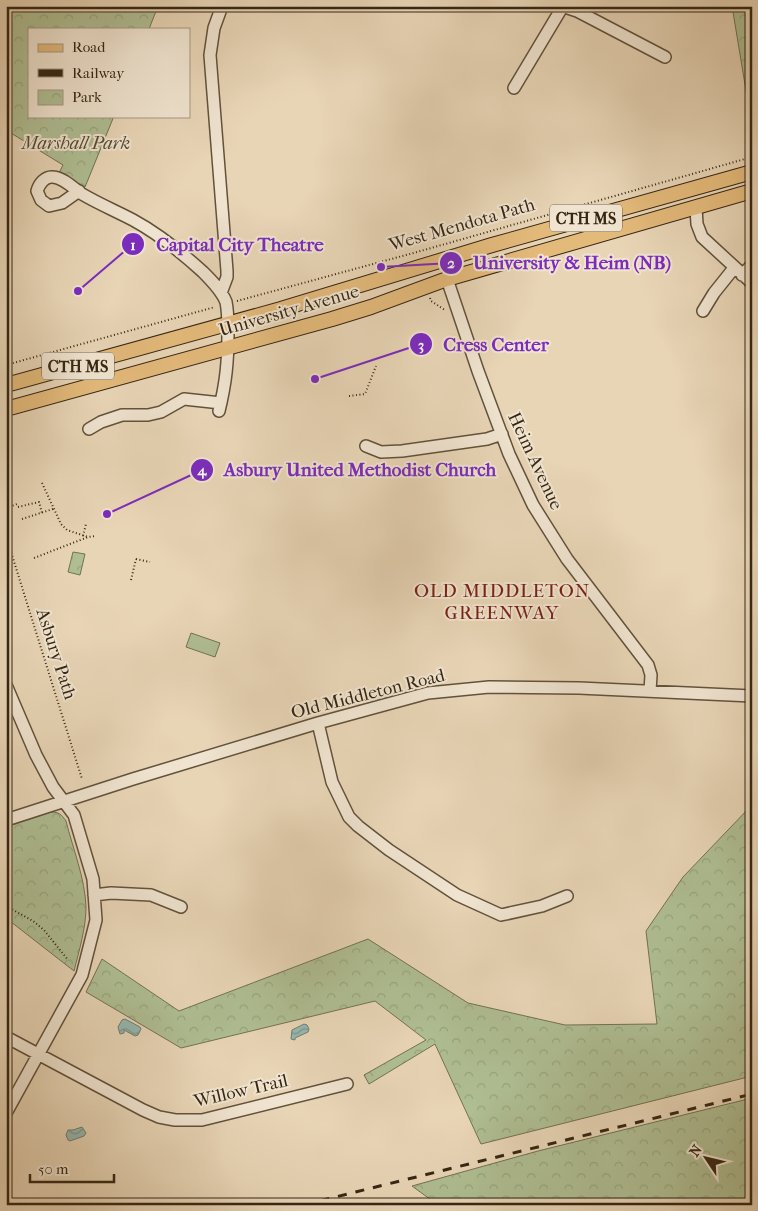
<svg xmlns="http://www.w3.org/2000/svg" width="758" height="1211" font-family="'IM FELL French Canon',serif">
	<defs>
		<pattern id="park-crowns" width="20" height="18" patternUnits="userSpaceOnUse" patternTransform="scale(1.25)"><rect width="20" height="18" fill="#afbe93"/><path d="M2 6a3 3 0 1 1 6 0M12 15a3 3 0 1 1 6 0" fill="none" stroke="#97a37e"/></pattern>
		<pattern id="water-waves" width="16" height="10" patternUnits="userSpaceOnUse" patternTransform="scale(1.25)"><rect width="16" height="10" fill="#97b8b1"/><path d="M0 5q4-4 8 0t8 0" fill="none" stroke="#7c968f"/></pattern>
	</defs>
	<rect width="100%" height="100%" fill="#e8d5b6"/>
	<filter id="stains"><feTurbulence type="fractalNoise" baseFrequency=".004" numOctaves="4"/><feColorMatrix values="0 0 0 0 .2 0 0 0 0 .09 0 0 0 0 .02 0 0 0 .5 -.17"/></filter>
	<radialGradient id="worn" r=".72"><stop offset=".6" stop-color="#630" stop-opacity="0"/><stop offset="1" stop-color="#630" stop-opacity=".3"/></radialGradient>
	<path fill="url(#park-crowns)" stroke="#727254" d="M6,6H158L149,29H29V116H114L85,187L59,173L63,165L6,130Z
		M732,6H752V127Z
		M73,552L85,554L80,575L68,572Z
		M750,807H752V1076L481,1144L435,1044L369,1084L364,1075L426,1040L375,1001L181,1048L86,992L102,959L179,1011L368,939L468,1003L565,1025L657,1024L646,931L683,877Z
		M51,812C59,812 61,814 66,821C73,849 85,878 86,907C86,928 79,951 74,971L6,918V827Z
		M752,1098V1205H438L412,1186L538,1151Z"/>
	<path fill="#afbe93" stroke="#727254" d="M191,633L220,643L215,657L186,647Z"/>
	<path fill="url(#water-waves)" stroke="#707e72" d="M125,1019L140,1027L141,1029L138,1035L135,1036L124,1030V1033L120,1034L118,1027L122,1020Z
		M304,1024L307,1025L309,1029L308,1032L295,1038V1040L291,1039L292,1030Z
		M82,1127L86,1133L84,1136L70,1141L68,1140L66,1135L68,1130H73Z"/>
	<g fill="none" stroke-linecap="round" stroke-linejoin="round">
		<defs>
			<path id="minor" d="M562,6L577,11L665,57
				M514,88L563,6
				M79,191L62,203L49,206L41,200L37,191C39,184 45,176 53,177C64,178 73,188 82,194C99,204 116,211 133,220C159,234 181,252 203,272C211,280 222,291 226,302C228,311 228,323 228,332C228,362 226,382 219,411
				M696,208L697,224L702,237L752,283
				M742,275L752,265
				M447,279L478,371L509,454L533,505L567,559L648,665L651,675L650,691
				M221,293L227,277V271L210,55L214,28L222,6
				M703,311L714,293L734,268
				M89,429L101,422L122,415H148L161,412L184,399L221,403
				M366,446L381,452L402,451L487,439L502,434
				M6,685L36,755L53,787L74,815L93,879L96,920L82,975L6,1113
				M318,723L332,782L349,817L358,826L389,850L457,895L501,915L542,906L567,896
				M6,820L133,779L318,723L428,693L489,687L579,688L752,696
				M94,895L111,893L151,895L181,907
				M6,1037L143,1110L159,1117L175,1120H202L347,1084"/>
			<path id="major" d="M6,385L281,309L492,245L752,172
				M6,409L332,319L371,307L447,279L752,191"/>
		</defs>
		<use href="#minor" stroke="#62523c" stroke-width="14"/>
		<use href="#major" stroke="#352714" stroke-width="16"/>
		<path stroke="#352714" stroke-width="2" stroke-dasharray="1 2.5" stroke-linecap="butt" d="M430,298L431,301L445,310
			M237,301L417,252L752,157
			M6,365L215,307
			M349,396L365,394L376,366
			M42,483L61,524L67,530L88,537
			M18,507L39,502L42,513
			M6,508L17,504
			M22,519L53,509
			M6,536L82,779
			M83,536L86,524
			M34,558L88,537L96,536
			M136,559L150,562
			M131,580L136,559
			M6,906L33,921L44,930L68,960"/>
		<use href="#minor" stroke="#f0e4d0" stroke-width="11"/>
		<use href="#major" stroke="#e4ba7b" stroke-width="14"/>
		<path stroke="#352714" stroke-width="3" stroke-dasharray="9 9" stroke-linecap="butt" d="M303,1205L752,1094"/>
	</g>
	<g text-anchor="middle" dominant-baseline="central" stroke-width="4" stroke-linejoin="round" paint-order="stroke">
		<g fill="#f0e4d0" stroke="#6d604c" stroke-width="1">
			<rect x="550" y="204.5" width="72" height="27" rx="4"/>
			<rect x="42" y="352.5" width="72" height="27" rx="4"/>
		</g>
		<g font-size="16" font-weight="bold" fill="#352714">
			<text x="586" y="218">CTH MS</text>
			<text x="78" y="366">CTH MS</text>
		</g>
		<g font-size="18" font-style="italic" fill="#544d34" stroke="#f0e4d0">
			<text x="76" y="143">Marshall Park</text>
		</g>
		<g font-size="18" fill="#352714" stroke="#f0e4d0">
			<text transform="translate(462 225) rotate(-16)">West Mendota Path</text>
			<text transform="translate(289 311) rotate(-16)">University Avenue</text>
			<text transform="translate(535 461) rotate(65)">Heim Avenue</text>
			<text transform="translate(56 654) rotate(72)">Asbury Path</text>
			<text transform="translate(368 694) rotate(-14)">Old Middleton Road</text>
			<text transform="translate(241 1091) rotate(-13)">Willow Trail</text>
		</g>
		<g font-size="19" letter-spacing="1" fill="#7a1f14" stroke="#f0e4d0">
			<text x="502" y="591">OLD MIDDLETON<tspan x="502" dy="22">GREENWAY</tspan></text>
		</g>
	</g>
	<path fill="none" stroke="#7b2cbf" stroke-width="2" d="M78 291L133 244M381 267L451 263M315 379L421 344M107 514L202 470"/>
	<g fill="#7b2cbf" stroke="#f0e4d0" stroke-width="2">
		<circle cx="78" cy="291" r="5"/>
		<circle cx="381" cy="267" r="5"/>
		<circle cx="315" cy="379" r="5"/>
		<circle cx="107" cy="514" r="5"/>
		<circle cx="133" cy="244" r="12"/>
		<circle cx="451" cy="263" r="12"/>
		<circle cx="421" cy="344" r="12"/>
		<circle cx="202" cy="470" r="12"/>
	</g>
	<g font-size="15" text-anchor="middle" font-weight="bold" fill="#fff">
		<text x="133" y="250">1</text>
		<text x="451" y="268">2</text>
		<text x="421" y="350">3</text>
		<text x="202" y="475">4</text>
	</g>
	<g font-size="19" text-anchor="middle" font-weight="bold" fill="#7b2cbf" stroke="#f0e4d0" stroke-width="4" stroke-linejoin="round" paint-order="stroke">
		<text x="240" y="251">Capital City Theatre</text>
		<text x="572" y="269">University &amp; Heim (NB)</text>
		<text x="496" y="351">Cress Center</text>
		<text x="360" y="476">Asbury United Methodist Church</text>
	</g>
	<rect width="758" height="1211" fill="none" stroke="#e8d5b6" stroke-width="25"/>
	<rect x="8" y="8" width="743" height="1196" fill="none" stroke="#352714" stroke-width="2.5"/>
	<rect x="12" y="12" width="733" height="1186" fill="none" stroke="#352714"/>
	<rect x="28" y="28" width="162" height="90" fill="#f0e4d0" stroke="#a59885"/>
	<rect x="38" y="44" width="25" height="8" fill="#e4ba7b" stroke="#a59885"/>
	<text x="72" y="52" font-size="15" fill="#352714">Road</text>
	<rect x="38" y="69" width="25" height="8" fill="#352714" stroke="#a59885"/>
	<text x="72" y="78" font-size="15" fill="#352714">Railway</text>
	<rect x="38" y="90" width="25" height="15" fill="url(#park-crowns)" stroke="#a59885"/>
	<text x="72" y="102" font-size="15" fill="#352714">Park</text>
	<g transform="translate(706 1158) rotate(305)" stroke="#f0e4d0" stroke-width="4" paint-order="stroke">
	<path d="M0-4L9 19L0 12L-9 19Z" fill="#352714"/>
	<text y="-8" font-size="14" font-weight="bold" text-anchor="middle" fill="#352714">N</text>
	</g>
	<path d="M30 1174v8h84v-8" fill="none" stroke="#352714" stroke-width="2.5"/>
	<text x="38" y="1174" font-size="15" fill="#352714" stroke="#f0e4d0" stroke-width="4" paint-order="stroke">50 m</text>
	<rect width="100%" height="100%" filter="url(#stains)"/>
	<rect width="100%" height="100%" fill="url(#worn)"/>
</svg>
